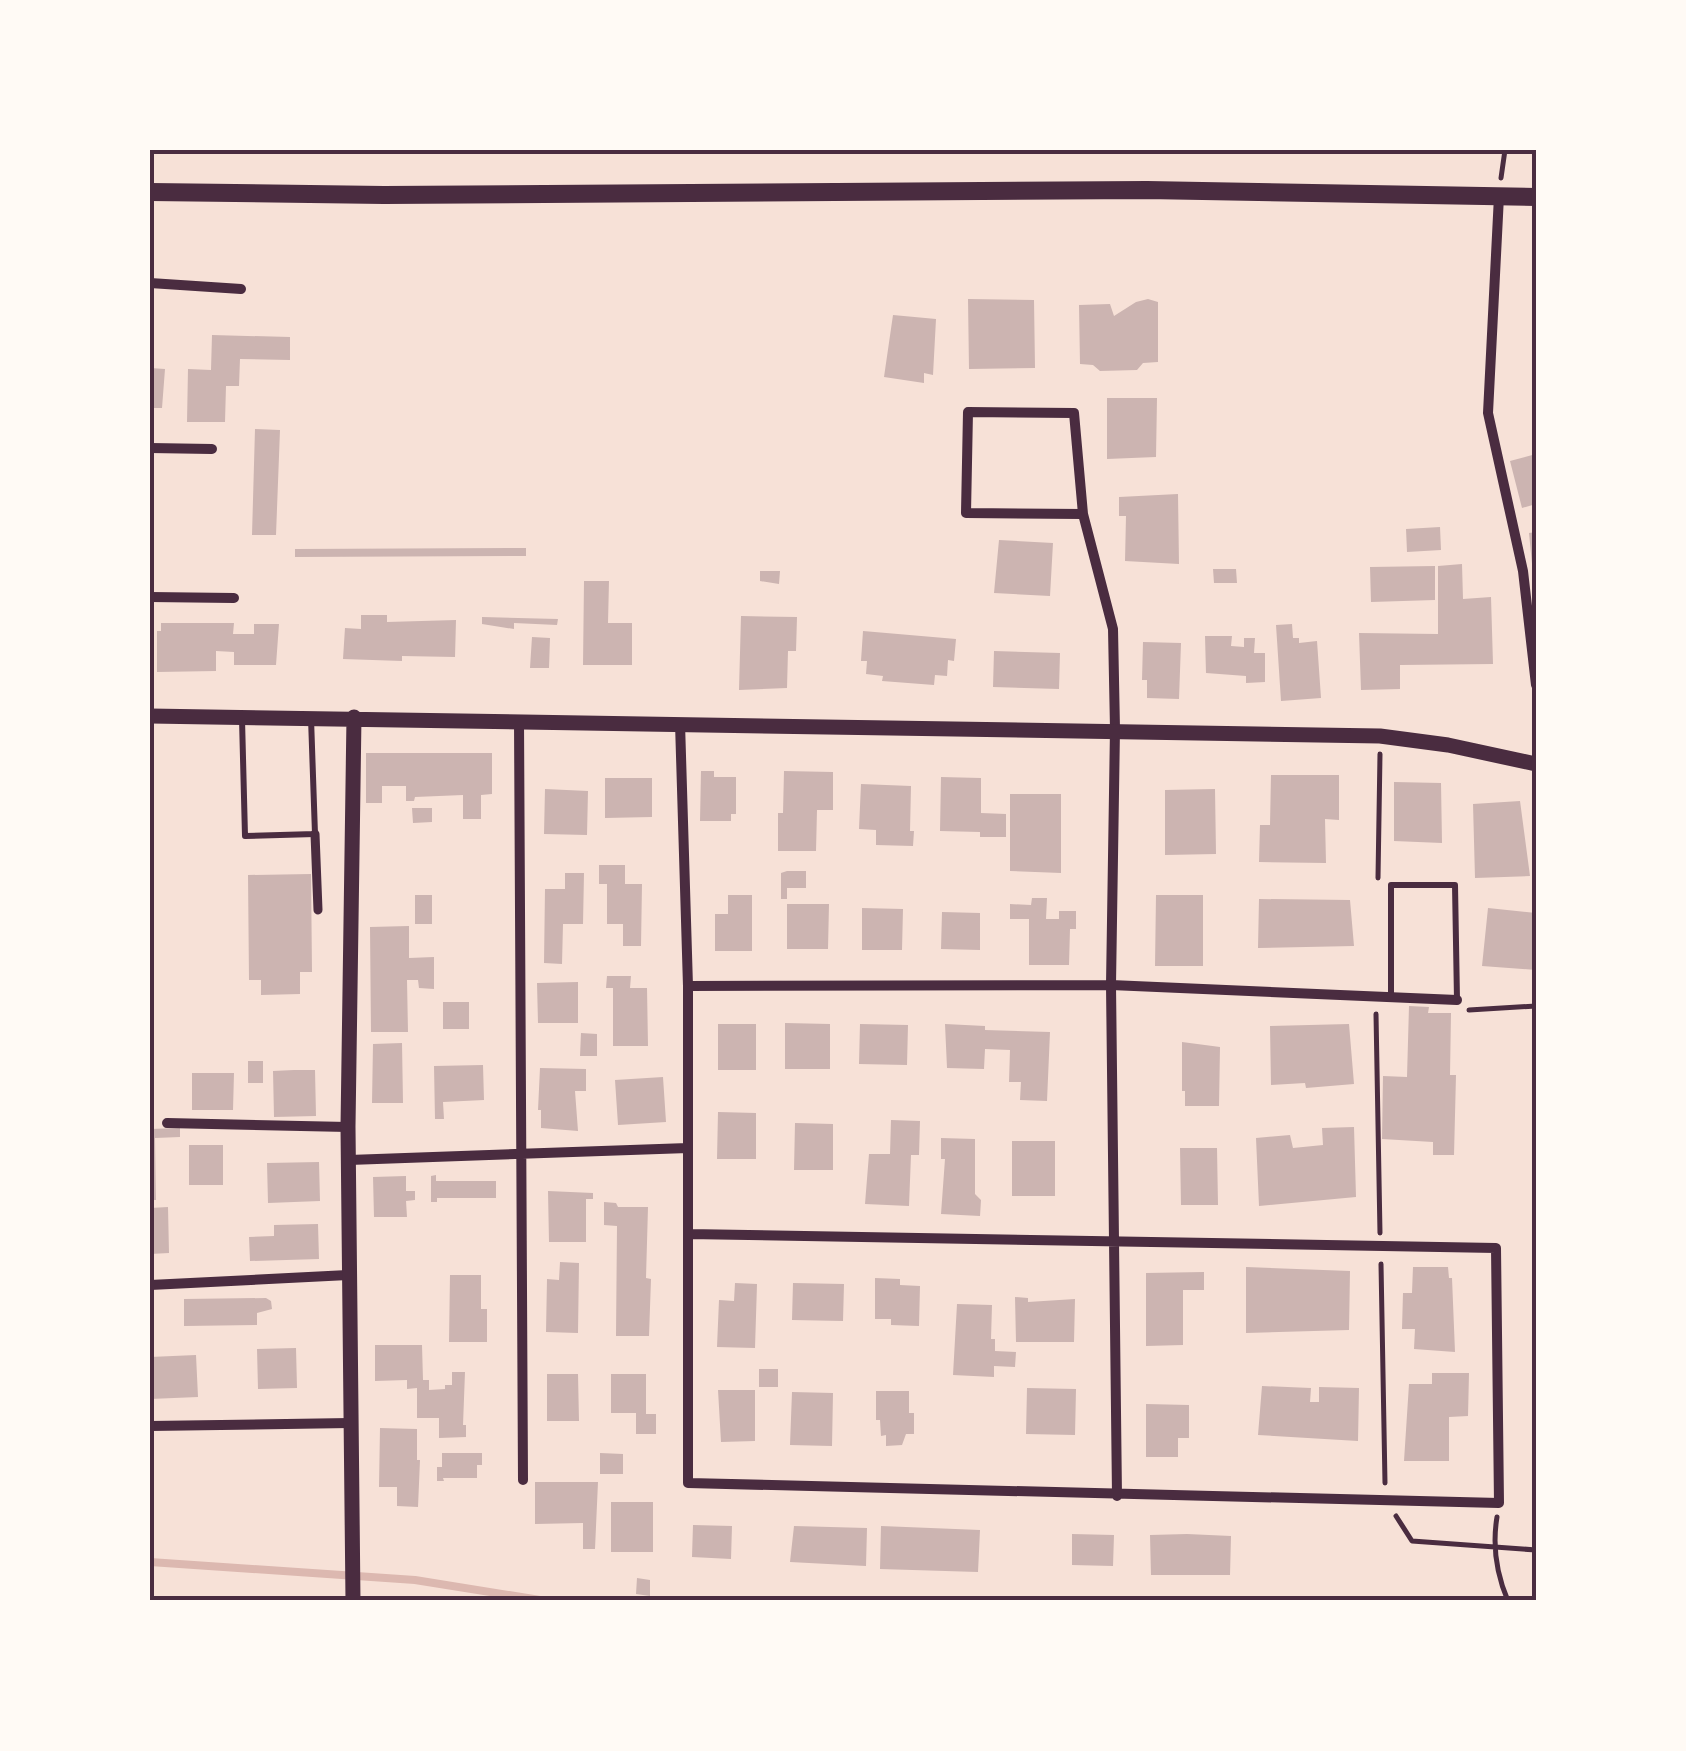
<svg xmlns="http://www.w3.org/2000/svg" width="1686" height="1751" font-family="'Noto Sans',sans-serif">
	<rect width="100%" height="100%" fill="#f7e1d7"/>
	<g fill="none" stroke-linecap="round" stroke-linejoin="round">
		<path stroke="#dcb8b0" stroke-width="8" d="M150,1562L415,1580L546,1601"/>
	</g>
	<path fill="#ccb4b1" d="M968,299L1034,300L1035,368L969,369Z
		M1148,299L1158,302V362L1143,363L1137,370L1100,371L1093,365L1080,364L1079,305L1110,304L1114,316L1136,302Z
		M893,315L936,319L933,375L924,373V383L884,377Z
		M212,335L290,337V360L240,359L239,386H226L225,422H187L188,369L211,370Z
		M150,368L165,369L162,408H150Z
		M1107,398H1157L1156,457L1107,459Z
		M255,429L280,430L276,535H252Z
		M1536,454V504L1522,508L1510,461Z
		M1178,494L1179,564L1125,561L1126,516H1119V497Z
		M1440,527L1441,550L1407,552L1406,529Z
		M1536,532V574H1533L1529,533Z
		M999,540L1053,543L1050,596L994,593Z
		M526,548V556L295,557V549Z
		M1462,564L1463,599L1491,597L1493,664L1400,665V689L1361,690L1359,633L1438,634V566Z
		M1435,566V600L1371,602L1370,567Z
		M1213,569H1236L1237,583H1214Z
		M760,571H780L779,584L760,581Z
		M584,581H609L608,623H632V665H583Z
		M361,615H387V622L456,620L455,657L402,656V661L343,659L345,628L361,629Z
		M741,616L797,617L796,651H788L787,688L739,690Z
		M482,617L558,619L557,625L514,623V629L482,624Z
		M161,623H234L233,634H254V624H279L276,665H234V652L216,651V671L157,672V631H161Z
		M1292,624L1293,638H1299V643L1317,641L1321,698L1281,701L1276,625Z
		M863,631L956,639L954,661L948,660L947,676L935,675L934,685L882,681L883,676L866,674L867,661H861Z
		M1205,636H1232L1231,646L1244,647V638H1255L1254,653H1265V682L1246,683V676L1206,673Z
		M532,637L550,638L549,668H530Z
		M1143,642L1181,643L1179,699L1147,698V680H1142Z
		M994,651L1060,653L1059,689L993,687Z
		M366,753H492V794L481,795V819H463V795L415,797L414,801H406V786H382V803H366Z
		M701,771H714V777H736V814H731V821H700Z
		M784,771L833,772V810H817L816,851H778V813H783Z
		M1271,775H1339V820L1325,819L1326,863L1259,862L1260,825H1270Z
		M941,777L981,778V813L1006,814V837H980V832L940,831Z
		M605,778H652V817L605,818Z
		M1394,782L1441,783L1442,843L1394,841Z
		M861,784L911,786L910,831H914L913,846L876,845V830L859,829Z
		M545,789L588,791L587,835L544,834Z
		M1215,789L1216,854L1165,855V790Z
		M1010,794H1061V873L1010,871Z
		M1520,801L1530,876L1475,878L1473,804Z
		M412,808H432V822L413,823Z
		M150,853H154V901H150Z
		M599,865H625V884H642L641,946H623V924H607V884H599Z
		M787,871H806V888H787V899H781V873Z
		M565,873H584L583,924H563L562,964L544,963L545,889H565Z
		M311,874L312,972H300V994L261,995V980H249L248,875Z
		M415,895H432V924H415Z
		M728,895H752V951H715V914H728Z
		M1156,895H1203V966H1155Z
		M1032,898H1047L1046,919H1059V911H1076V929H1070L1069,965H1029V919H1010V904L1031,905Z
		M1259,899L1350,900L1354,946L1258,948Z
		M787,904H829L828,949H787Z
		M862,908L903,909L902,950H862Z
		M1488,908L1536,913V970L1482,966Z
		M942,912L980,913V950L941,949Z
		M409,926V958L434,957V989L419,988L418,980H407L408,1032H371L370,927Z
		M607,976H631L630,988H647L648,1046H613V988H606Z
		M578,982V1023H538L537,983Z
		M443,1002H469V1029H443Z
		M1409,1006L1429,1007L1428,1013H1451L1450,1075H1456L1454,1155H1433V1142L1382,1139L1383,1076L1407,1077Z
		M785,1023L830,1024V1069H785Z
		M718,1024H756V1070H718Z
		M860,1024L908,1025L907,1065L859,1064Z
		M945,1024L985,1026V1030L1050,1032L1047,1101L1020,1100L1021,1082H1009L1010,1050L985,1049L984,1069L947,1068Z
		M1349,1024L1354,1084L1306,1088L1305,1083L1271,1085L1270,1026Z
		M581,1033L597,1034V1056H580Z
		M1182,1042L1220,1047L1219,1106H1185V1091H1182Z
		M402,1043L403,1103H372L373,1044Z
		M248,1061H263V1083H248Z
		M483,1065L484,1100L443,1102L444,1119H435L434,1066Z
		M540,1068L586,1069V1091H575L578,1131L541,1128V1110H538Z
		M294,1070H315L316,1116L274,1117L273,1071Z
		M192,1073H234L233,1110H192Z
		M663,1077L666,1122L618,1125L615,1080Z
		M718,1112L756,1113V1159H717Z
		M891,1120L920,1121L919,1155H911L909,1206L865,1204L869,1154H890Z
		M795,1123L833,1124V1170H794Z
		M1354,1127L1356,1197L1259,1206L1256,1138L1290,1135L1293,1148L1323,1145L1322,1128Z
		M180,1128V1137L155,1138L156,1200H150V1129Z
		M941,1138L975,1139V1194L981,1200L980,1216L941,1214L945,1159H941Z
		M1012,1141H1055V1196H1012Z
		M189,1145H223V1185H189Z
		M1180,1148H1217L1218,1205H1181Z
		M319,1162L320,1201L268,1203L267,1163Z
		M436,1175V1181H496V1198H437V1202H431V1176Z
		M406,1176V1191H415V1200L406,1201L407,1217H374L373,1177Z
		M548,1191L593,1193V1199H586V1242H549Z
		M604,1202L616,1203L618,1207H648L646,1278L651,1279L649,1336H616L617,1226L604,1225Z
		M168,1207L169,1253L150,1254V1208Z
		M318,1224L319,1259L250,1261L249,1237L274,1236V1225Z
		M560,1262L579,1263L578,1333L546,1332L547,1279L559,1280Z
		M1246,1267L1350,1271L1349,1330L1246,1333Z
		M1413,1267H1448L1449,1278H1452L1455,1352L1414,1349L1415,1329H1402L1403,1293H1412Z
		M1204,1272V1290H1183V1345L1146,1346V1273Z
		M450,1275H481V1309H487V1342H449Z
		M875,1278L900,1279V1285L920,1286L919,1326L891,1325V1319H875Z
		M735,1283L757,1284L755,1348L717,1347L719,1300L734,1301Z
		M793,1283L844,1284L843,1321L792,1320Z
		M1015,1297L1028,1298V1302L1075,1299L1074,1342H1016Z
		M266,1298L271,1301L272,1309L257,1313V1325L184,1326V1299Z
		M957,1304L992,1305L991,1339H995V1351L1016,1352L1015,1367L994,1366V1377L953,1375Z
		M375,1345H422L423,1380H429V1390L445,1389V1385H452V1372H465L463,1425H466V1437L439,1438V1418H417V1388L407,1389V1380L375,1381Z
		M296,1348L297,1388L258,1389L257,1349Z
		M196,1355L198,1397L150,1399V1357Z
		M759,1369H778V1387H759Z
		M1432,1373H1469L1468,1416L1449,1417V1461H1404L1409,1384H1432Z
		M547,1374H578L579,1421H547Z
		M611,1374H646V1414H656V1434H636V1413H611Z
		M1262,1386L1311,1388L1310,1402H1319V1387L1359,1388L1358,1441L1258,1435Z
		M1027,1388L1076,1389L1075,1435L1026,1434Z
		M718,1390H755V1441L721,1442Z
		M876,1391H909V1413H914V1434H906L902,1445L886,1446V1435L881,1436L880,1420H876Z
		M792,1392L833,1393L832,1446L790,1445Z
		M1146,1404L1189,1405V1438H1178V1457H1146Z
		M380,1428L417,1429V1460H420L418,1507L397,1506V1487H379Z
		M442,1453H482V1465H477V1478H443L444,1481H437V1467H442Z
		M600,1453L623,1454V1474H600Z
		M535,1482H598L595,1549H583V1523L535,1524Z
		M611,1502H653V1552H611Z
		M693,1525L732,1526L731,1559L692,1557Z
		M794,1526L867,1528L866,1566L790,1562Z
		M881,1526L980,1530L978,1572L880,1569Z
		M1072,1534L1114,1535L1113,1566L1072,1565Z
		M1187,1534L1231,1536L1230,1575H1151L1150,1535Z
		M637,1578L650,1580V1596L636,1594Z"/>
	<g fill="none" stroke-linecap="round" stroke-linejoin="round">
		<path stroke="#4a2c40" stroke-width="5" d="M1501,178L1505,150
			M1378,878L1380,754
			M1469,1010L1536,1006
			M1376,1014L1380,1233
			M1381,1264L1385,1483
			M1396,1516L1412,1541L1536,1550
			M1497,1517C1492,1547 1496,1573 1508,1601"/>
		<path stroke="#4a2c40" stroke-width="6" d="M242,719L245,836L315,834L311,718
			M1391,996V885H1455L1457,1000"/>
		<path stroke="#4a2c40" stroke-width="9" d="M315,834L318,910"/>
		<path stroke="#4a2c40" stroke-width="10" d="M1499,196L1488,413L1523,571L1536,685
			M150,283L241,289
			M150,448L212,449
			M1083,514L966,513L968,412L1074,413L1083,514L1113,629L1115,729L1111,985L1117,1496
			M150,597L234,598
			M519,720L523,1480
			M680,723L688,986V1483L1499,1503L1496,1248L688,1234
			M688,986L1111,985L1457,1000
			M167,1123L348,1127
			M349,1160L688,1148
			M150,1285L348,1275
			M150,1426L350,1423"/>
		<path stroke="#4a2c40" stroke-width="15" d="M150,716L1380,736L1448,745L1536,764
			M353,1601L348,1127L354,717"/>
		<path stroke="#4a2c40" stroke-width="18" d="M150,192L384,195L1147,190L1536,197"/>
	</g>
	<rect width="1686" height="1751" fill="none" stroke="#fffaf5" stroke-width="305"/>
	<rect x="152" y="152" width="1382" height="1446" fill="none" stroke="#4a2c40" stroke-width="4"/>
</svg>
